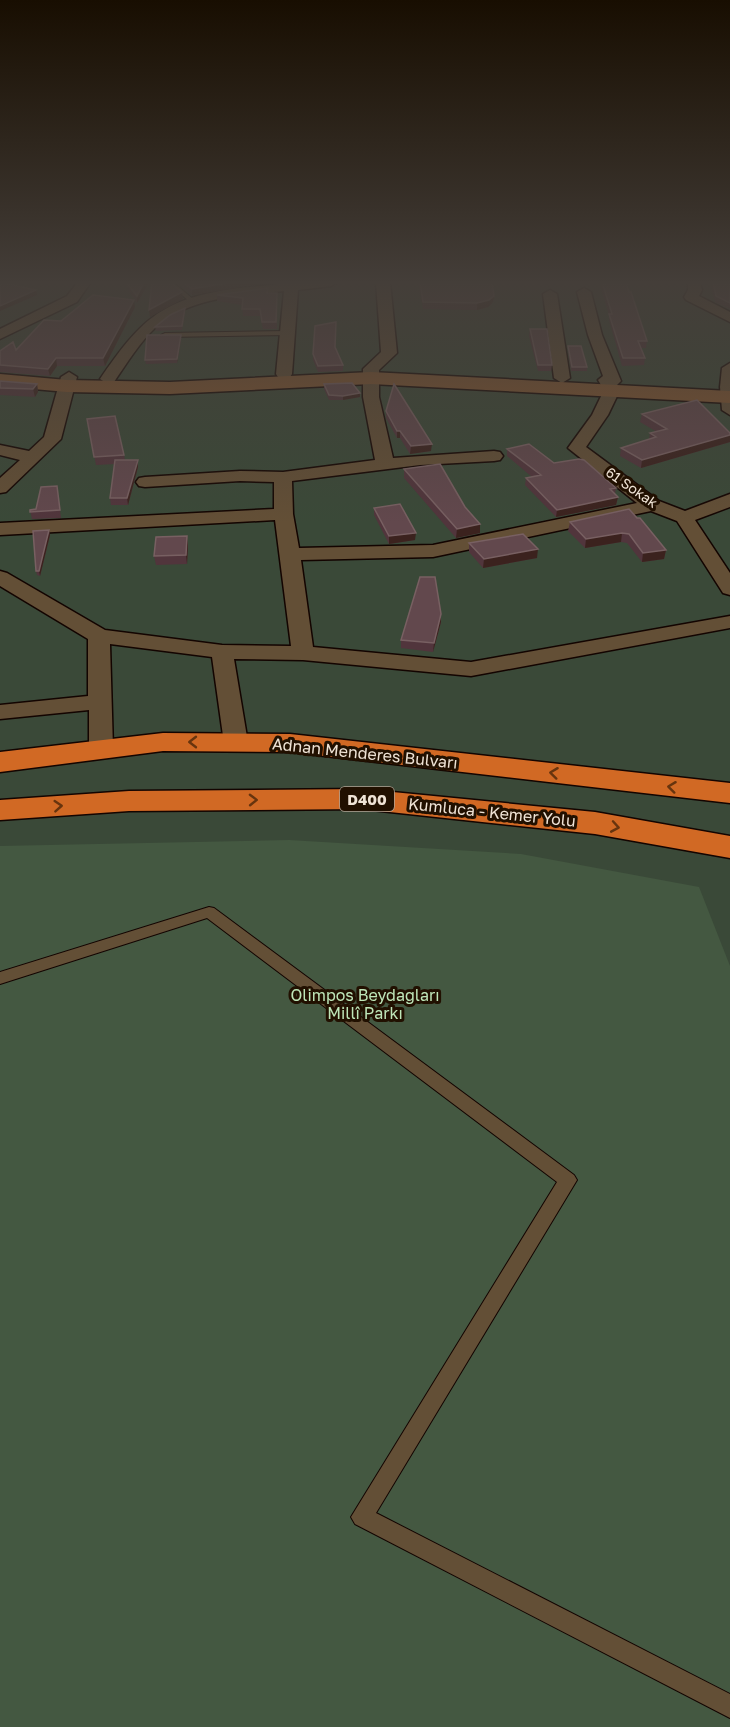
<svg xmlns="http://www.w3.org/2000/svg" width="730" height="1727" font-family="'Golos Text',sans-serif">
	<rect width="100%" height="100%" fill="#2b1902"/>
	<path fill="#3a4938" d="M0,282H730V1727H0Z"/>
	<path fill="#445841" d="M289,840L521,854L699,887L730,966V1727H0V846Z"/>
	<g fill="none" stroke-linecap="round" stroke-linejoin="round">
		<defs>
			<path id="lane" d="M167,282H173L194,300V302H190Z
				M288,331L292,333L291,335L165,337L161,335L165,333Z
				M209,907L214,908L574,1175L577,1180L376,1513L730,1694V1718L355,1524L351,1517L557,1182L207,918L0,984V972Z"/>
			<path id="street" d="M78,282H91L77,302L0,339V329L67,296Z
				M286,282H338L331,286L298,290L292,374L290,377H278L276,374L284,291C242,295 190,297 156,327C139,343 127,363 114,382L108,384L100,379C140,321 160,300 231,289C248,286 270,287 286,282Z
				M376,282H390L397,353L379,370V397L393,458L494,451L500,452L503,456L500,460L494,461L420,465L292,481L293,514L299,548L433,545L637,503L568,448L592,415L604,390L598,380L603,376L588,335L577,292L584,288L591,292L602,335L621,381L617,385L620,390L608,415L586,447L659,501L685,511L730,494V507L695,520L730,573V595L723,593L677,521L651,511L433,557L301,560L313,647L471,662L730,616V628L471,676L303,660L234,659L248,743L245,748L236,751L227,748L224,743L212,657L110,644L113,749L110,754L101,757L92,754L89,749V710L0,719V705L88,696V639L0,586V571L7,573L105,630L222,645L291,646L275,520L0,535V523L274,509V482L240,481L145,487L139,486L136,482L139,478L145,477L240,471L283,472L375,460L363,397V369L381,352Z
				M688,282H700L702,290L699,296L730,312V322L686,300L684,297L688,290Z
				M550,290L557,294L570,378L562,383L554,378L543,294Z
				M730,363V415L722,410L720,387L722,368Z
				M69,372L77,377L61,439L6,492L0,493V478L20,460L0,455V445L29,451L44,437L61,377Z"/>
			<path id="secondary" d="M371,372L730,391V403L371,384L170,394L67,392L0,386V374L67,380L170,382Z"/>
			<path id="highway" d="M163,733L290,734L730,783V803L290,752L163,751L0,772V752Z
				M362,789L595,812L730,836V858L595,834L362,809L129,811L0,820V800L129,791Z"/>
		</defs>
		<use href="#lane" stroke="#130400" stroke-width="2"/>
		<use href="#street" stroke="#130400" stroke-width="3"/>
		<use href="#secondary" stroke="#130400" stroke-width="3"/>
		<use href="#highway" stroke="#130400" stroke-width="3"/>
		<use href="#lane" fill="#634f36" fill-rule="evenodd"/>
		<use href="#street" fill="#634f36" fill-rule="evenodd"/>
		<use href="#secondary" fill="#845731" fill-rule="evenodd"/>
		<use href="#highway" fill="#d16924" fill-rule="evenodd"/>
	</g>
	<path fill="#51353c" d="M123,282H149L137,303Z
		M176,282H269L192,295Z
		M418,282H492L494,296L493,302L488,307L477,310L423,309Z
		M599,282H620L647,341L646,348H641L645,358L644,365L622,366L609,320V315Z
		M710,282H730V309L715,302Z
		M268,293H277V329H263L260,316H243L242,305L217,301V295Z
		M135,307L105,366H57L50,376L0,372V351L16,350L61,321Z
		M185,311L182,330L156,331L155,327Z
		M530,329L552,365L551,371H538L529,336Z
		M181,335V339L177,363L146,364L145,360Z
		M568,346L587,367V371H571L568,350Z
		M335,348L343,365V371L318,372L313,360V354Z
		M0,381L37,384L38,392L35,397L0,395Z
		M324,384L360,393V397L343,400H329L324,389Z
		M386,411L431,451L410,454L400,438H397L386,418Z
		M642,414L730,442L641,468L620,456L621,448L649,440L650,433L657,432L640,422Z
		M87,419L124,455L125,460H138V467L128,505H111L110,498L115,464L96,465Z
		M507,449L554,463L616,488L615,494L618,497L616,505L556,517L525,485L526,478L532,477L507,456Z
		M404,469L480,524V533L456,538L404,478Z
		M57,486L61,518L32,519L30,510L36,509Z
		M374,508L415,540L389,544L374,515Z
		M629,509L666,550L664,559L642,562L627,543L621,542L585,548L568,531L570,522Z
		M49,530L50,535L40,576L37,575L36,571Z
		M469,543L537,558L483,568L469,552Z
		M188,545L187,564L156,565L154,556Z
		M441,614V622L433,652L401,648V640Z"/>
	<path fill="#3b221e" d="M144,282H149L137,303V296Z
		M233,282H269L192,295V289Z
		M36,290L37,295L0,311V306Z
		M182,292L183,299L150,317L149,310Z
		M494,296L493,302L488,307L477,310V303Z
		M134,300L135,307L105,366L103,358Z
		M181,335V339L177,363V359Z
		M56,358L57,366L50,376L48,369Z
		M37,384L38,392L35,397L33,389Z
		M360,393V397L343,400V396Z
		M397,431H400V438H397Z
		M730,435V442L641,468L642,460Z
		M432,444L431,451L410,454L411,446Z
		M138,460V467L128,505L127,498Z
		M618,497L616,505L556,517L557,510Z
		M480,524V533L456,538L457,529Z
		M49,530L50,535L40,576L39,571Z
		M416,533L415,540L389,544V536Z
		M622,533L621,542L585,548L586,539Z
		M187,536L188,545L187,564L186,555Z
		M538,549L537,558L483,568L484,559Z
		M666,550L664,559L642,562L643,553Z
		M441,614V622L433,652L434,643Z"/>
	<path fill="#62484d" stroke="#786062" stroke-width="1.5" d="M0,282L36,290L0,306Z
		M126,282H144L137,296Z
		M152,282H170L182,292L149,310Z
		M183,282H233L192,289Z
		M420,282H492L494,296L489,300L477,303L423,302Z
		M602,282H626L629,292H631L647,341H638L645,358H623L609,314H612Z
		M713,282H730V303L716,296Z
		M268,288L267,293H277L276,322H262L260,309H242L243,298L217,295Z
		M93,295L134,300L103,358H56L48,369L0,365V351L13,342L16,350L44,320L61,321Z
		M185,308L182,326L155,327L170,315Z
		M336,322L335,347L343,365L318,366L313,354L315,326Z
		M530,329H547L552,365H538Z
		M147,335H181L177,359L145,360Z
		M568,346H581L587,367H572Z
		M0,381L37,384L33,389L0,388Z
		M352,383L360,393L343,396L329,395L324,384Z
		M394,384L432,444L411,446L400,431H397L386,411Z
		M697,400L730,433V435L642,460L621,448L656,437L650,433L667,429L642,414Z
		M115,416L124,455L94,457L87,419Z
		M529,444L554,463L579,459L584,460L616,488L610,489L618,497L557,510L526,478L541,475L507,449Z
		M115,460H138L127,498H110Z
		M440,464L465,507L480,524L457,529L404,469Z
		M57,486L60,510L30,512V510L36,509L41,487Z
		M400,504L416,533L389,536L374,508Z
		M629,509L637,518H640L666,550L643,553L629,534L622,533L586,539L570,522Z
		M49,530L39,571H36L33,531Z
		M523,534L538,549L484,559L469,543Z
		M187,536L186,555L154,556L156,537Z
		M420,577H435L441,614L434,643L401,640Z"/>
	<defs><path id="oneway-chevron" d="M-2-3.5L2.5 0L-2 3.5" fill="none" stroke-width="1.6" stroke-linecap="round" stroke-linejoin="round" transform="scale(1.5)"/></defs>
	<g stroke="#67340e">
		<use href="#oneway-chevron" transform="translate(193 742) rotate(-180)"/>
		<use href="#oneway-chevron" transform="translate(554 773) rotate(-173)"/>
		<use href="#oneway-chevron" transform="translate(672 787) rotate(-173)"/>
		<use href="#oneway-chevron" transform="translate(253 800) rotate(-1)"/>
		<use href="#oneway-chevron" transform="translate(58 806) rotate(-4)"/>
		<use href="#oneway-chevron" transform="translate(615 827) rotate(10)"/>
	</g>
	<linearGradient id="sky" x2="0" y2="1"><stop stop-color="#180e01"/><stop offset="0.54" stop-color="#443e39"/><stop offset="1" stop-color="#443e39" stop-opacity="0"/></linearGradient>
	<rect width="730" height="523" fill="url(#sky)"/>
	<g text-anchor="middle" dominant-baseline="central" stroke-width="6" stroke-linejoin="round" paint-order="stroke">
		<g font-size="14" fill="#efe3d5" stroke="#211000">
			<text transform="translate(632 487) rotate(35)">61 Sokak</text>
		</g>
		<rect fill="#211000" stroke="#b1a495" stroke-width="1.5" x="340" y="787" width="54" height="24" rx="4.5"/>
		<g font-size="15" font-weight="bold" fill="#efe3d5">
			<text x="367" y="799">D400</text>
		</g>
		<g font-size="16" fill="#efe3d5" stroke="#211000">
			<text transform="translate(365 753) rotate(6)">Adnan Menderes Bulvarı</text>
			<text transform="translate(492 812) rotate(6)">Kumluca - Kemer Yolu</text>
		</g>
		<g font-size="16" fill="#bee6b8" stroke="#211000">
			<text x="365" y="995">Olimpos Beydağları<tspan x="365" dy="18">Millî Parkı</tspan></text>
		</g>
	</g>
</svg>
